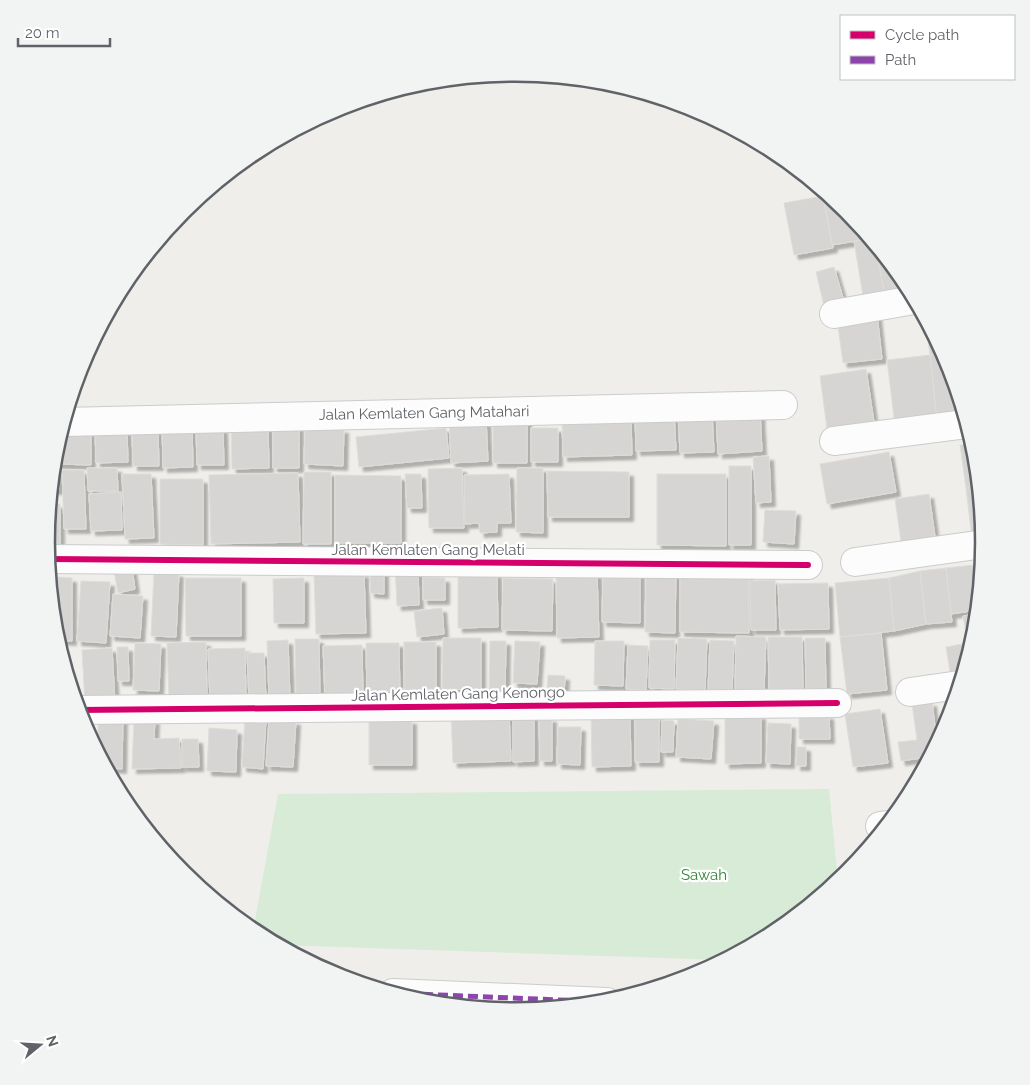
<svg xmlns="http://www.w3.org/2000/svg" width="1030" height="1085" font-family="Raleway,sans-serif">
	<defs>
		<filter id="shadow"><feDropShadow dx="4.5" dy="4.5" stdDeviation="1" flood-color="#0004"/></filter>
	</defs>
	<rect width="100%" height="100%" fill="#efeeea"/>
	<path fill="#d8ebd6" d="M829,789L838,881L775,932L724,960L279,945L253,931L278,794Z"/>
	<path fill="#d6d5d3" stroke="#deddd9" filter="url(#shadow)" d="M827,195L847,211L869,239L832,245L823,196Z
		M823,196L833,248L794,255L784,203Z
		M869,239L876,247L884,292L863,296L854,241Z
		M876,247L905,282L908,288L884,292Z
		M834,267L844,301L824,306L816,272Z
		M877,314L882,359L843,363L837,319Z
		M925,320L943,353L930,355Z
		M943,353L948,363L965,417L937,421L930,355Z
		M930,355L937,421L895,426L887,360Z
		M866,369L875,429L828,436L820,376Z
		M760,410L762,451L718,454L716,411Z
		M712,412L714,452L680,453L678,413Z
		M674,413L676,450L636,451L635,415Z
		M493,415L527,416V463H493Z
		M486,418L488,461L451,463L449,420Z
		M631,418L632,455L563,457L562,420Z
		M192,424L193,467L163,468L162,425Z
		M268,425L269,468L232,469L231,426Z
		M273,426H299V468H273Z
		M223,428L224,465H197L196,429Z
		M305,428L344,429L343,466L304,464Z
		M446,428L449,458L359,467L356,437Z
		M531,428H558V462H531Z
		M158,429L159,466H133L132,430Z
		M127,430L128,462L96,463L95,431Z
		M61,431H91V465L57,464V445Z
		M972,444L978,487L966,488L960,445Z
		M889,452L896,492L827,504L820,464Z
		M769,456L771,502L756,503L753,457Z
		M729,466H751V545H729Z
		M54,468H59V490H51Z
		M87,468H117L118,491H88Z
		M462,468L464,528H429L428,469Z
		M517,468H543V533L516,532Z
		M62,470H84L86,529H64Z
		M547,471L629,472V517H548Z
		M304,472H331V544H303Z
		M298,473L300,542L211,544L209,475Z
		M122,474H151L154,538L125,539Z
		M405,474H421L422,508H407Z
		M509,474L511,523H497V532L480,533L479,523L465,524L464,475Z
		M657,474H726V546L657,545Z
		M335,475L401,476V543H335Z
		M160,479H203V545L160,544Z
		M978,487L983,537L972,538L966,488Z
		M121,492L122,530L91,531L89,494Z
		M929,494L936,544L902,549L895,499Z
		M50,504H60V549L47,548Z
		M765,510L796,511L794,544L763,542Z
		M982,564L978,599L974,565Z
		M395,565H418L419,605L397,606Z
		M974,565L978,599L977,610L951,614L946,568Z
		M132,568L135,589L118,593L114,571Z
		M946,568L952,622L926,624L920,571Z
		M371,570L384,571V594L370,593Z
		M603,570H640V623L602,622Z
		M646,570H676L675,633L645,632Z
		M920,571L926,624L894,631L889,578Z
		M154,572L179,573L176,637L151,636Z
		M597,572L599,637L557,638L556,573Z
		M364,573L366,633L316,634L314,575Z
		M497,573L498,627L458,628V574Z
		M49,575L52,579L53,612Z
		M680,575H749V633L680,632Z
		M57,577L72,578V641L57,640Z
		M423,577L445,578V600H423Z
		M185,578H241V636H186Z
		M304,578V623H274L273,579Z
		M503,578L553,579L552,631L502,630Z
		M889,578L894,631L840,637L835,583Z
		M775,580L776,630H751L750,581Z
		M81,581L110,582L106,643L77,641Z
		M828,583L829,629L780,630L778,584Z
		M113,594L143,596L140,638L110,636Z
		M442,608L444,634L417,637L414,611Z
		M977,614L972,643H968L963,616Z
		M881,633L887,690L847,694L840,637Z
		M736,636L766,637L764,691L735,690Z
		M768,637H802L803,689H769Z
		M443,638H481V690L442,689Z
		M678,638L707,639L705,691L676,689Z
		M805,638H825L826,689H806Z
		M295,639H319L320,697H296Z
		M288,640L290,698L269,699L267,641Z
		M650,640H675L674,689L649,688Z
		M710,640L734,641L732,692L708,690Z
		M490,641H506L505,696L489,695Z
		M515,641L540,642L537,684L513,683Z
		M595,641H624L623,686L594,685Z
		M206,642L207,697L169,698L167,643Z
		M404,642H436V693H404Z
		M135,643L161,644L159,691L133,690Z
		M366,643H399L400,696L367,697Z
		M968,643L969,653L964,670L950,672L946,647Z
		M362,645L363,696L325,697L323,646Z
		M628,645L648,646L646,690L626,689Z
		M117,647H128L129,681H118Z
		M112,648L115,703L85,704L82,650Z
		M245,648L246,700L210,701L208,649Z
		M247,653H264L266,700L249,701Z
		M548,675L565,676L564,696L547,695Z
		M932,702L937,743L929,757L901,761L898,742L917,740L912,704Z
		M880,709L888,763L853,767L845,714Z
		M509,712L511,761L453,763L451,714Z
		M591,713H630L631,766L592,767Z
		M513,714L534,715V761L513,762Z
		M98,715L123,716L122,769L107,768L98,751Z
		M725,715H761V763L725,764Z
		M829,715L830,739H799V716Z
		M635,716H659V762H635Z
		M245,717L266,719L263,769L242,767Z
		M539,718H552V761H540Z
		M134,719L155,720L154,739L179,738L181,768L132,769Z
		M269,719L296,721L293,767L266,766Z
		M678,719L714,721L711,759L676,757Z
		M369,720H412V765H369Z
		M662,720L674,721L673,752H661Z
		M768,723L791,724L790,764L766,763Z
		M558,727H581L580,765L557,764Z
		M209,728L237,730L236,772L207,771Z
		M182,739H198L199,767H182Z
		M797,747H806V766H796Z"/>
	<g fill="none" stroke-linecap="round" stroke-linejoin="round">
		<defs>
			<path id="minor" d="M834,314L914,300
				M64,422L783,405
				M834,441L966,424
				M48,559L808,565
				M855,562L984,544
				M910,692L959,685
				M78,710L837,703
				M880,826L887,825
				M393,993L607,1002"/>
		</defs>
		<use href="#minor" stroke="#cbcccc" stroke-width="30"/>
		<use href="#minor" stroke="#fdfcfc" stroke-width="28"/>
		<path stroke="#8e44ad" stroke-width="5" stroke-dasharray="10 5" stroke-linecap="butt" d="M393,993L607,1002"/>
		<defs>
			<path id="cycleway" d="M48,559L808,565
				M78,710L837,703"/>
		</defs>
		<use href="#cycleway" stroke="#fff" stroke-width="9"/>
		<use href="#cycleway" stroke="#d6006c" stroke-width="6"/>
	</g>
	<g text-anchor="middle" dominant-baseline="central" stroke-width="4.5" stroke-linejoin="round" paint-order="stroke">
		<g font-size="15" fill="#5f6368" stroke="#fff">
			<text transform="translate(424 413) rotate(-1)">Jalan Kemlaten Gang Matahari</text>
			<text x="428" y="550">Jalan Kemlaten Gang Melati</text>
			<text transform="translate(458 694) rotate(-1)">Jalan Kemlaten Gang Kenongo</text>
		</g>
		<g font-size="15" fill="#348238" stroke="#fff">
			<text x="704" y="875">Sawah</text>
		</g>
	</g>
	<path d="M0 0H1030V1085H0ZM55 542a460 460 0 1 1 920 0a460 460 0 1 1-920 0Z" fill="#f2f3f3" fill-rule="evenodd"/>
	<path fill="none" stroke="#5f6368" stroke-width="2.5" d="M55 542a460 460 0 1 1 920 0a460 460 0 1 1-920 0Z"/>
	<rect x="840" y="15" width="175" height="65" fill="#ffffff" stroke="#bfc1c3"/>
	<rect x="850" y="31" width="25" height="8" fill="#d6006c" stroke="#bfc1c3"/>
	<text x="885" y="40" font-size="15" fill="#5f6368">Cycle path</text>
	<rect x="850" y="56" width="25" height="8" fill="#8e44ad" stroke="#bfc1c3"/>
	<text x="885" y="65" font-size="15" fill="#5f6368">Path</text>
	<g transform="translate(40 1045) rotate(72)" stroke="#ffffff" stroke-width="4" paint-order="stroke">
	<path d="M0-4L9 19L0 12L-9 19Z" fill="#5f6368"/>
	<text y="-8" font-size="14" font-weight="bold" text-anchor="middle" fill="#5f6368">N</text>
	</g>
	<path d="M18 38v8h92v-8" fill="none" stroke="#5f6368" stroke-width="2.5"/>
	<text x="25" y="38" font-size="15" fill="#5f6368" stroke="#ffffff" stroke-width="4" paint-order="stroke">20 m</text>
</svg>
